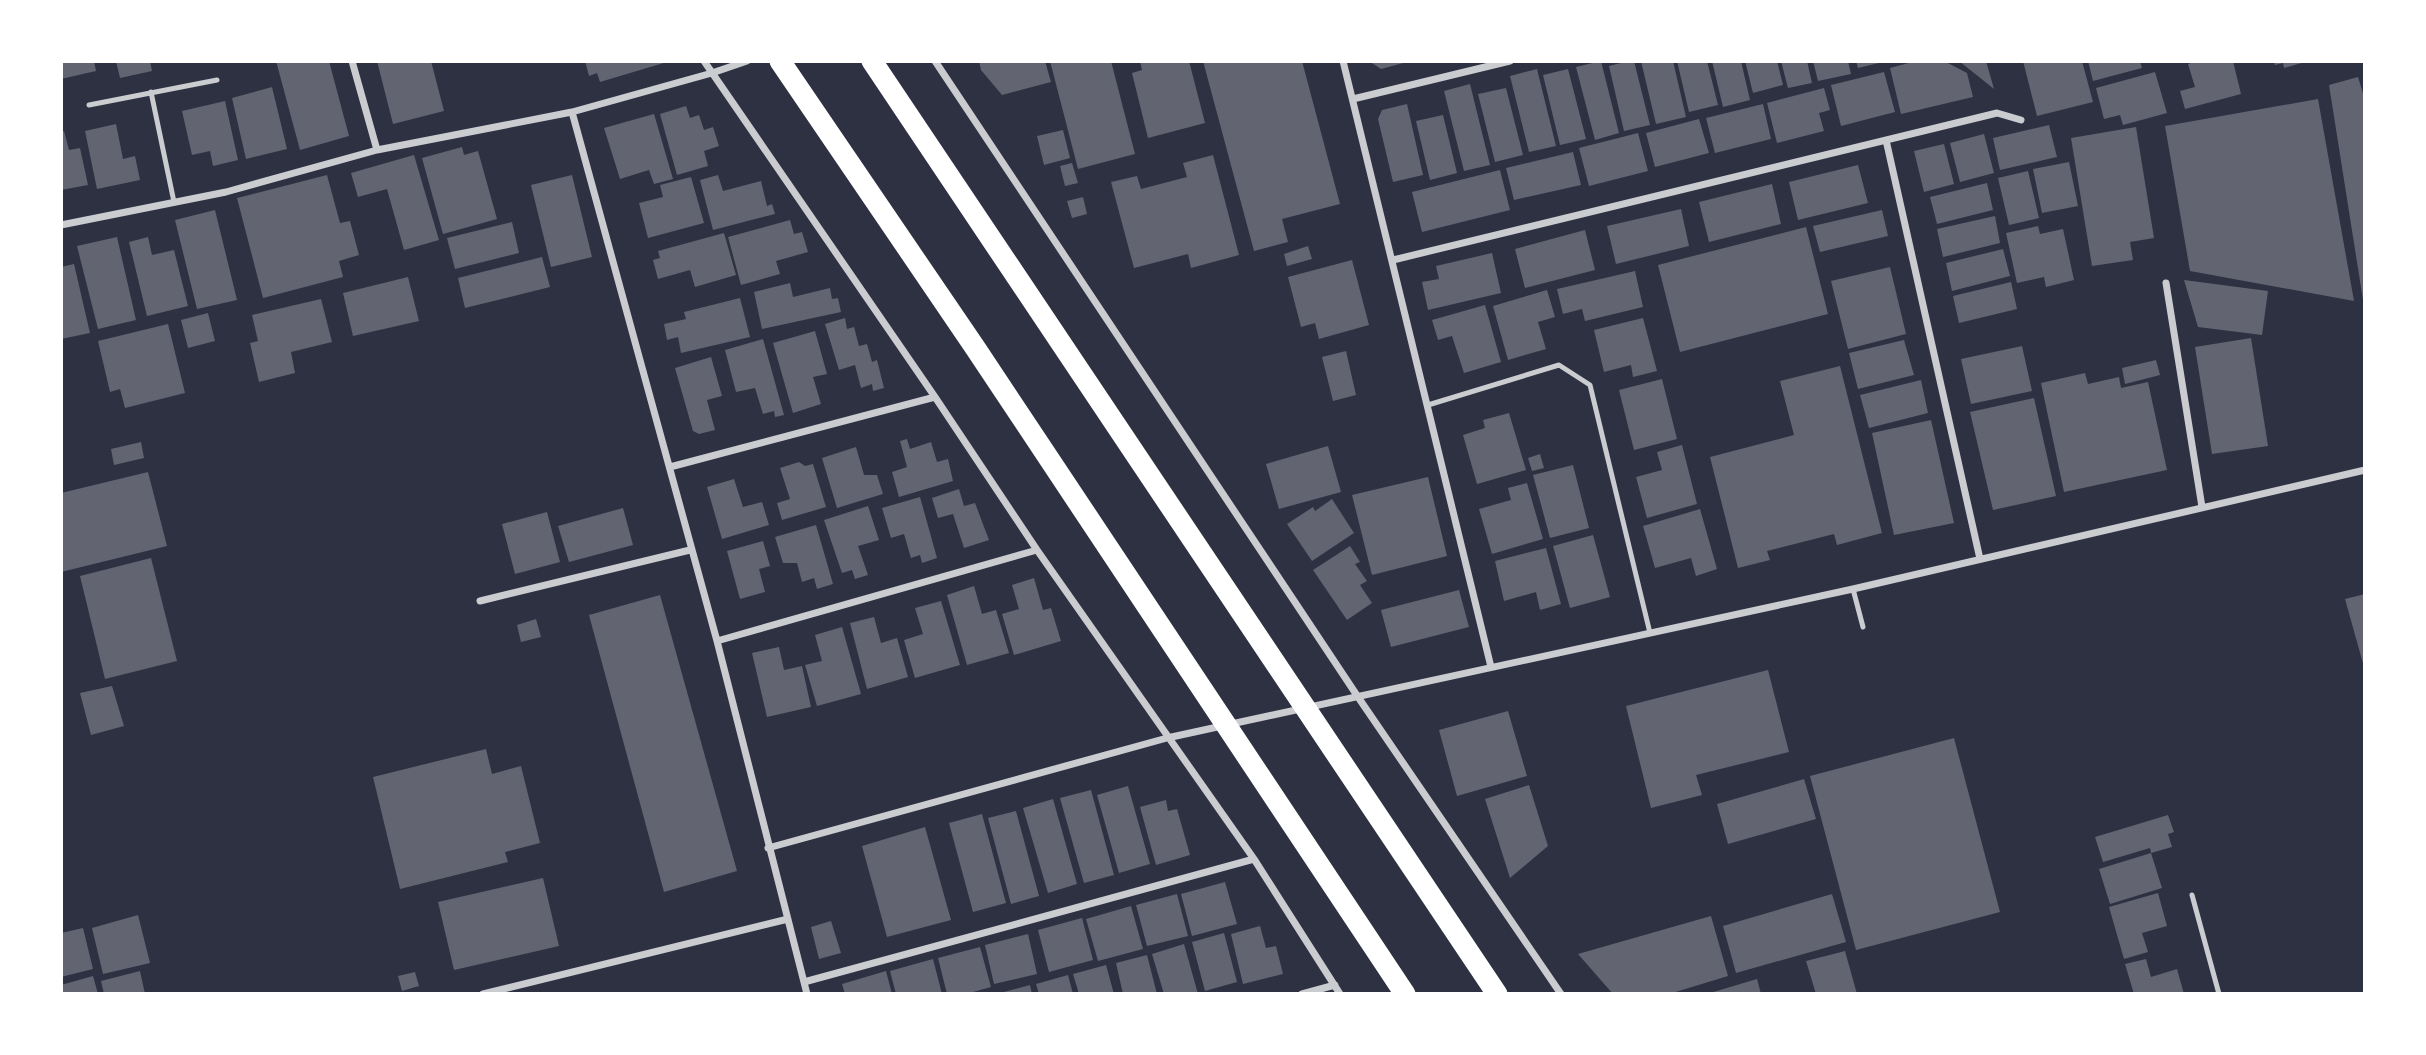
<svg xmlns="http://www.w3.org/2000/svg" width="2426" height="1055" font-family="'Playfair Display',serif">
	<rect width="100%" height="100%" fill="#2d3142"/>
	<path fill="#626471" d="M61,61H94L96,71L61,79Z
		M116,61H150L152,71L120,78Z
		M276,61H329L349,136L300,150Z
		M377,61H431L444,111L393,124Z
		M585,61H667V62L600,82L597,73L589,76Z
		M979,61H1045L1051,82L1002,95L981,70Z
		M1050,61H1111L1135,154L1078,169Z
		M1140,61H1189L1205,123L1148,138L1132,73L1142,70Z
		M1203,61H1302L1340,204L1282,219L1288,242L1254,251Z
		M1369,61H1407V62L1381,69Z
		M1601,61L1619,133L1595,140L1576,67Z
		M1629,61H1634L1650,125L1624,131L1609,66Z
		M1641,61H1673L1686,117L1656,124Z
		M1677,61H1707L1718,105L1689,112Z
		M1712,61H1741L1750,100L1723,107Z
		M1745,61H1777L1783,85L1753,93Z
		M1781,61H1807L1812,83L1788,88Z
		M1813,61H1848L1851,74L1818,81Z
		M1856,61H1883V62L1858,68Z
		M1916,61H1944L1967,73L1973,97L1901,114L1890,68Z
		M1959,61H1986L1994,89Z
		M2023,61H2082L2093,102L2037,116Z
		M2088,61H2140L2142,68L2093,81Z
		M2197,61H2233L2241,94L2185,109L2180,91L2195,87L2188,64Z
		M2274,61H2305V62L2284,68L2283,63L2275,65Z
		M1537,69L1556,146L1529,152L1510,76Z
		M1568,69L1586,139L1560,145L1543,75Z
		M1884,72L1895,112L1841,126L1831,85Z
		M2155,72L2167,113L2123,125L2120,115L2104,119L2096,88Z
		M2358,77L2365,100L2363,300L2329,85Z
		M1470,84L1490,165L1464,171L1444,91Z
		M272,87L287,149L246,159L232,98Z
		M1506,88L1523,155L1495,162L1478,94Z
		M1824,88L1830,110L1819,113L1824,131L1777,143L1767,103Z
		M2318,99L2354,301L2190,271L2165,126Z
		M225,101L238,160L213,166L210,151L192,155L182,111Z
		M1407,104L1423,175L1393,182L1378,119L1382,110Z
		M1763,104L1771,139L1715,153L1706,118Z
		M686,106L690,118L699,115L704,130L713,127L719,146L704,151L708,166L677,175L660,114Z
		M654,114L673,179L654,184L649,170L620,179L604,128Z
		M1443,115L1457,173L1430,180L1416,121Z
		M1699,119L1709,153L1655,167L1646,133Z
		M116,124L123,159L135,156L140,180L97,189L85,131Z
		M2049,125L2057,157L2000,170L1993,138Z
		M2136,127L2154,238L2130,242L2133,260L2092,266L2071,138Z
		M1063,130L1070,158L1044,165L1037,136Z
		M64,131L69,150L80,148L88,185L61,190V132Z
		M1638,133L1648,171L1589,186L1579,148Z
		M1984,134L1994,173L1960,182L1950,143Z
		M1944,144L1954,184L1924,192L1914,151Z
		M462,147L464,155L478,151L497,219L443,234L422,158Z
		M1573,152L1581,185L1514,200L1506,168Z
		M414,155L439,240L404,250L387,189L358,197L351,173Z
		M1213,155L1239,255L1191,268L1188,254L1134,268L1111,182L1137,176L1141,189L1187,177L1183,163Z
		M2069,162L2078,206L2042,213L2033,169Z
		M1072,163L1078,183L1065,186L1060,166Z
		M1858,165L1868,203L1798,220L1789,182Z
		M1500,170L1510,210L1422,232L1412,192Z
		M2028,171L2039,218L2009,225L1998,178Z
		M327,175L340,223L350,221L359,255L339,261L343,277L263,298L237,198Z
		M572,175L592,257L551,267L531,185Z
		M718,175L723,191L761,181L767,206L772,204L775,214L713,230L700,180Z
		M691,177L704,223L648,238L639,203L663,197L660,185Z
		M1987,183L1993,210L1937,224L1930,197Z
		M1772,184L1781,224L1709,242L1699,202Z
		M1083,197L1087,214L1072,218L1067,201Z
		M1681,209L1689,246L1616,264L1607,226Z
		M215,210L237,300L197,309L175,220Z
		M1882,210L1888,236L1820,252L1813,226Z
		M1995,216L2000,243L1943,257L1937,229Z
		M790,220L794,234L802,232L808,252L776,261L780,274L741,285L728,237Z
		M512,222L519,253L455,269L447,238Z
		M2038,226L2040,234L2063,229L2074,280L2046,287L2044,277L2017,283L2006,233Z
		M1806,227L1828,314L1680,352L1658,265Z
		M1585,230L1595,270L1525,288L1515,249Z
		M724,233L736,275L695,287L690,270L658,279L653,260L660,258L658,251Z
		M117,237L136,320L98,329L77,246Z
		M148,237L152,255L174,250L188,306L147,316L129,242Z
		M1308,246L1312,259L1287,266L1284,254Z
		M2003,249L2010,276L1952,291L1946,263Z
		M1492,253L1501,293L1428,310L1422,282L1439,279L1436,266Z
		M542,257L550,287L465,308L458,278Z
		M1352,260L1369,325L1319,339L1315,323L1301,327L1288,277Z
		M74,264L90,333L61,339V267Z
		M1890,267L1906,334L1848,349L1831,281Z
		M1635,271L1643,307L1585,321L1582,309L1563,314L1557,289Z
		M408,277L419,321L353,336L343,293Z
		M2184,280L2268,291L2262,335L2198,327Z
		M2011,282L2017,309L1959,323L1953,296Z
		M790,283L793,297L830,288L832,299L838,298L841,312L762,329L754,292Z
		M1547,290L1555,317L1538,322L1546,349L1508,360L1493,306Z
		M740,298L750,337L681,353L678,337L667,340L664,324L686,319L684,312Z
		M321,299L332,342L291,352L295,373L259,382L250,343L258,341L252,315Z
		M1485,305L1501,362L1464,373L1452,336L1438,340L1432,320Z
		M208,313L215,341L188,348L181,320Z
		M845,318L847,329L854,327L859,346L867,344L872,362L877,360L884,388L873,391L872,384L861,388L855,365L839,370L825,324Z
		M1643,318L1657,371L1633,377L1631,365L1604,372L1594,330Z
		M168,324L185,393L125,408L120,389L110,392L98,341Z
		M815,331L827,374L813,377L821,404L793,413L773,343Z
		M2251,338L2268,446L2212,454L2195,347Z
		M763,339L784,415L775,417L774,411L763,414L755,388L736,392L725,350Z
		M1904,340L1914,375L1858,389L1849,353Z
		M2022,346L2032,391L1971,404L1961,359Z
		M1346,351L1356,395L1333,401L1322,357Z
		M711,357L722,396L707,400L715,430L699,434L693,431L675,368Z
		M2156,360L2160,375L2125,384L2122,368Z
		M1840,366L1882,533L1837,545L1834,534L1767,551L1770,560L1738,568L1710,457L1794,435L1780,381Z
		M2085,373L2088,384L2119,377L2121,388L2148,382L2167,470L2064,492L2041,383Z
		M1662,379L1677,439L1634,450L1619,390Z
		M1921,380L1928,413L1869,428L1860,395Z
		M2034,398L2056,496L1993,510L1970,412Z
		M1509,413L1526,470L1477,484L1463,435L1485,428L1483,420Z
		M1931,420L1954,523L1894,535L1872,433Z
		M907,439L910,449L931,442L937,462L948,459L953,481L899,497L892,472L907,467L900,441Z
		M141,442L144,458L114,465L111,449Z
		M1682,445L1697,504L1647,518L1636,477L1662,470L1657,452Z
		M1328,446L1341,492L1279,509L1266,464Z
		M856,447L864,475H877L883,494L837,508L822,458Z
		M1540,454L1544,468L1532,471L1528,458Z
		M799,462L805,466L813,464L826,507L782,520L777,503L790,499L780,468Z
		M1573,465L1589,528L1550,538L1533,475Z
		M148,472L167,546L61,572V493Z
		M1428,477L1447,556L1372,575L1352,495Z
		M734,479L743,507L762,502L769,525L722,539L707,487Z
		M1527,483L1543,539L1492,554L1479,509L1511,500L1508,488Z
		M959,489L964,506L975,503L989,540L964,548L953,514L938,518L932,498Z
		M920,497L937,558L922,563L920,555L911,558L904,534L891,538L882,508Z
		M1332,499L1354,533L1312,561L1287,524L1313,507L1315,511Z
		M868,506L879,540L858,546L868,575L855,579L852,570L842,573L824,520Z
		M623,508L633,545L569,562L558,526Z
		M1700,509L1717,569L1696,576L1691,558L1655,568L1643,526Z
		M547,512L560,562L515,574L502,524Z
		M816,525L833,584L817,589L814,578L802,582L797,563H783L775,537Z
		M1593,535L1610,597L1570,608L1553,546Z
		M763,541L770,566L759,569L765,592L740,599L727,551Z
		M1350,546L1360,562L1355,564L1367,581L1360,585L1372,603L1347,620L1313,570Z
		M1546,548L1561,604L1540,610L1536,592L1504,601L1495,561Z
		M151,558L177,661L105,679L80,576Z
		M1034,578L1043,610L1051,608L1061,641L1014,655L1002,614L1019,609L1012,585Z
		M974,586L982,614L996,610L1009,653L967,665L947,595Z
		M1459,590L1469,627L1391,647L1381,610Z
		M2365,594V667H2364L2345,599Z
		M660,595L737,871L664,892L589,615Z
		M941,601L960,665L915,678L904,640L923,634L915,608Z
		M874,617L881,643L897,638L908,677L867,689L850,623Z
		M536,619L541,637L521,642L517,625Z
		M842,627L861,694L817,706L805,665L822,661L815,635Z
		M779,647L784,670L802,666L811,707L767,717L752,653Z
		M1768,670L1789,752L1696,775L1702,795L1651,808L1626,706Z
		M112,686L124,726L91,735L80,693Z
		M1508,711L1527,776L1457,796L1439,730Z
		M1954,738L2000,912L1856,950L1810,776Z
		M486,749L492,774L521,766L540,843L505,852L508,862L400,889L373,777Z
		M1804,779L1816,819L1728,844L1717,804Z
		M1529,785L1548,846L1510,878L1485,799Z
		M1128,786L1150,864L1119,873L1097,795Z
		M1091,790L1114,875L1084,883L1060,798Z
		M1053,799L1077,884L1048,893L1023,808Z
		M1166,800L1168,811L1177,809L1190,855L1156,865L1140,807Z
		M1016,811L1039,896L1011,904L988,818Z
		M982,814L1006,903L973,912L949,823Z
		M2168,815L2174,832L2168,834L2172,847L2151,853L2150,848L2103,862L2095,837Z
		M925,827L951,920L887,937L862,846Z
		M2151,853L2162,888L2110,904L2099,869Z
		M543,878L559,946L454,970L438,902Z
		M1225,882L1237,924L1192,936L1181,894Z
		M2158,893L2167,926L2142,933L2148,952L2124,959L2109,907Z
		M1177,894L1188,936L1147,946L1136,905Z
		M1832,894L1846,942L1736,973L1723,926Z
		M1131,906L1143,949L1098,961L1086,919Z
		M138,915L150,963L103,974L92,928Z
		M1711,916L1728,976L1669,994H1613L1578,954Z
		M1082,918L1093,960L1049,972L1038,930Z
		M831,921L841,953L819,959L811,927Z
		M1260,926L1266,948L1276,946L1283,974L1243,984L1231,934Z
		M83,928L93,969L61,977V933Z
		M1224,933L1237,982L1205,991L1192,942Z
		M1028,934L1037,974L994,984L985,945Z
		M1184,944L1198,994H1164L1152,954Z
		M980,947L991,987L966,994H947L938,958Z
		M1845,951L1857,994H1816L1806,961Z
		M1147,955L1157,994H1123L1116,963Z
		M933,959L942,994H896L890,971Z
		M2146,959L2151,977L2177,969L2184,994H2134L2125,964Z
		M1106,965L1114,994H1079L1073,974Z
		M140,971L145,994H104L101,981Z
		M886,971L892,994H845L842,984Z
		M415,972L419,986L402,991L398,976Z
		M1068,975L1073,994H1039L1036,984Z
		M93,976L98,994H61V985Z
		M1757,979L1761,994H1710V993Z
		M1030,985L1032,994H1000V993Z"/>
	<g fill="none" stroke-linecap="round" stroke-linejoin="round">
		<path stroke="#caccd0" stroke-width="5" d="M151,92L174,202
			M89,105L217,80
			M1428,405L1559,365L1590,385L1650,633
			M1853,589L1863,627
			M2192,895L2219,994"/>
		<path stroke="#caccd0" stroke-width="7" d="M352,61L377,150
			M704,61L935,397L1037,550L1254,859L1340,994
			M935,61L1358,697L1561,994
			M1343,61L1491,667
			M1353,99L1510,61
			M572,112L717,641L807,994
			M1886,140L1980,559
			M61,225L226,192L377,150L572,112L712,73L747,61
			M1393,260L1997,113L2021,120
			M2166,283L2202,507
			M670,467L935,397
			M480,601L690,550
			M717,641L1037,550
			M768,848L1167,738L1853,589L2365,470
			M804,982L1254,859
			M483,994L788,919
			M1302,994L1335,985"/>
		<path stroke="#fff" stroke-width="21" d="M780,61L976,349L1405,994
			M872,61L1497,994"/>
	</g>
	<rect width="2426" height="1055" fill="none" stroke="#ffffff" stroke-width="126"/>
</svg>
